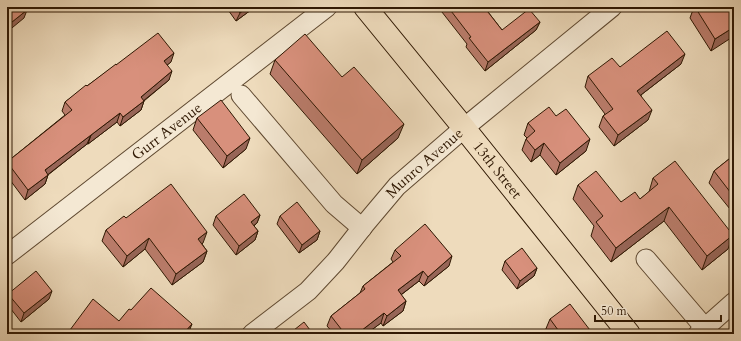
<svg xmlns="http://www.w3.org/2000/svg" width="741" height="341" font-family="Cardo,serif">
	<rect width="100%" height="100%" fill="#eedbbc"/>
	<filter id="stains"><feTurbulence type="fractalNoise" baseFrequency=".005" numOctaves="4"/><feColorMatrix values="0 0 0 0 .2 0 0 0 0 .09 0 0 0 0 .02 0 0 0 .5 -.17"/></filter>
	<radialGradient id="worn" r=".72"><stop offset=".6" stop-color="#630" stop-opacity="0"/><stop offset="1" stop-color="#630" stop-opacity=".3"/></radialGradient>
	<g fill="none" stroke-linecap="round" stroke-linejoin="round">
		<defs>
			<g id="minor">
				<path d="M241,95L334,204L362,228"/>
				<path id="s1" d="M7,255L327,7"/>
				<path d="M646,259L705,328"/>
				<path id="s2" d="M252,334L308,291L336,261L365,224L397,186L464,128L612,7"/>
				<path d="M698,334L734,302"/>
			</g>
			<g id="major">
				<path id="s3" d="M365,7L464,128L629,334"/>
			</g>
		</defs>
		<use href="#minor" stroke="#5f4931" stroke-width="21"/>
		<use href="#major" stroke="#2f1803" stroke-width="24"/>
		<use href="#minor" stroke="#f4e8d3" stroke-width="19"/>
		<use href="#major" stroke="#eedbbc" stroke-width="22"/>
	</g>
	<path fill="#ba7c6b" stroke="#2f1803" d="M226,7H255L236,21Z
		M438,7H485V8L502,30L540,22L536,30L485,71L466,47L467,44Z
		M694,7H734L711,51L690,18Z
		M275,60L342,77L398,138L357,174L270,74Z
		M171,62L167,65L169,80L144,101L141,110L120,126L117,122L88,144H87L48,175L45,184L25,200L7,176V162L65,115L62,111L65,102L87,86L116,65Z
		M681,64L641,95L648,120L614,146L599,127L603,116L605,114L585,87L588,76L620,67Z
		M556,116L586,151L556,175L540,155L531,162L522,150L526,139L527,138L524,135L528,123Z
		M197,118L246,149L223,168L193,130Z
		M734,155V214L709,183L714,171Z
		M653,178L728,249L702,270L664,221L611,262L591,236L594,226L573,199L578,185L621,202L640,199L649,192Z
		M260,215L257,223L254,226L258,231L255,240L236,255L213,225L216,216Z
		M280,216L320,231L317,240L299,253L277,224Z
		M126,218L203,243L202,244L207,251L203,262L172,285L145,249L123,267L102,241L106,230Z
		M395,250L449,266L424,286L419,281L401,295L406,301L403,311L383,326L381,323L366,334H334L327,326L331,316L360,293L363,286L393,262L391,259Z
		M505,261L537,268L534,276L517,289L502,270Z
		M8,294L49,299L21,322L7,304V297Z
		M550,319L593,334H548L545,331Z"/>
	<path fill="#976557" stroke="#2f1803" d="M247,7H255L236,21L240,13Z
		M27,10L24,18L7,32V26Z
		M540,22L536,30L485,71L488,62Z
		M734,27V36L711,51L715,39Z
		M174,53L171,62L161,70L164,61Z
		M685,54L681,64L633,101L637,91Z
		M172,71L169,80L137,106L141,97Z
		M144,101L141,110L120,126L123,117Z
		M652,110L648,120L614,146L618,135Z
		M120,113L117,122L88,144L91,135Z
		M404,124L398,138L357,174L362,160Z
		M91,135L87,144L41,180L45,170Z
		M250,138L246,149L223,168L227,156Z
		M590,139L586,151L556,175L560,163Z
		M544,143L540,155L531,162L535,150Z
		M48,175L45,184L25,200L28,190Z
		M669,207L664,221L611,262L616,248Z
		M260,215L257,223L248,230L251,222Z
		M258,231L255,240L236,255L239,246Z
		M320,231L317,240L299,253L302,245Z
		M207,232L203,243L194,250L198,239Z
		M733,235L728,249L702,270L707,256Z
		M149,238L145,249L123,267L127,256Z
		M207,251L203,262L172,285L176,274Z
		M452,256L449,266L424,286L428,277Z
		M537,268L534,276L517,289L520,281Z
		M423,271L419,281L394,300L398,290Z
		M52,291L49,299L21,322L24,313Z
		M406,301L403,311L383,326L387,316Z
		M384,313L381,323L366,334H357Z
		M192,324L188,334H183Z"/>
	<path fill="#d8907c" stroke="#2f1803" d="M7,7H25L27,10L7,26Z
		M235,7H247L240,13Z
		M448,7H484L502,30L529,9L540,22L488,62L469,38L471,37Z
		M695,7H734V27L715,39Z
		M667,31L685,54L637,91L652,110L618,135L603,116L613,109L588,76L612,58L620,67Z
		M158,33L174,53L164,61L172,71L141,97L144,101L123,117L120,113L45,170L48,175L28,190L7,162L72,110L65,102L86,85L87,86L116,64V65Z
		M305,34L342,77L354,67L404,124L362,160L275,60Z
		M221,100L250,138L227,156L197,118Z
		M549,107L556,116L566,109L590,139L560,163L544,143L535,150L526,139L535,131L528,123Z
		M734,155V197L714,171Z
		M675,161L733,235L707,256L669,207L616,248L596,222L603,216L578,185L596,171L621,202L635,192L640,199L658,184L653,178Z
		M171,184L207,232L198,239L207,251L176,274L149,238L127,256L106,230L124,216L126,218Z
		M244,194L260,215L251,222L258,231L239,246L216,216Z
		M297,202L320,231L302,245L280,216Z
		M425,224L452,256L428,277L423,271L398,290L406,301L387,316L384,313L357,334H345L331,316L365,289L363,286L401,256L395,250Z
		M522,248L537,268L520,281L505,261Z
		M36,271L52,291L24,313L8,294Z
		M151,288L192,324L183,334H67L93,299L119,321L129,309L131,310Z
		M570,304L593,334H561L550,319Z
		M304,322L313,334H289Z"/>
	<g text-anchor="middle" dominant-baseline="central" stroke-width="3" stroke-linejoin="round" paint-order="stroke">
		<g font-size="15" fill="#2f1803" stroke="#f4e8d3">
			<text stroke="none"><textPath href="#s1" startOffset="202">Gurr Avenue</textPath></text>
			<text stroke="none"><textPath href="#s2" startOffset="244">Munro Avenue</textPath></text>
			<text stroke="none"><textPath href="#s3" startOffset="210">13th Street</textPath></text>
		</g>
	</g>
	<rect width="741" height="341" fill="none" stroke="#eedbbc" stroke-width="24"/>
	<rect x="8" y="8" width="725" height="325" fill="none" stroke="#2f1803" stroke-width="2"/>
	<rect x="12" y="12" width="717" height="317" fill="none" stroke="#2f1803"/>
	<path d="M595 315v6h126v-6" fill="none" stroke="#2f1803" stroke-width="2"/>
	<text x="601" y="315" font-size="12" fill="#2f1803" stroke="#f4e8d3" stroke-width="3" paint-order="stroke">50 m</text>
	<rect width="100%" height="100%" filter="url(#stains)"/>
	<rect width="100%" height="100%" fill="url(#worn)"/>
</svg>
